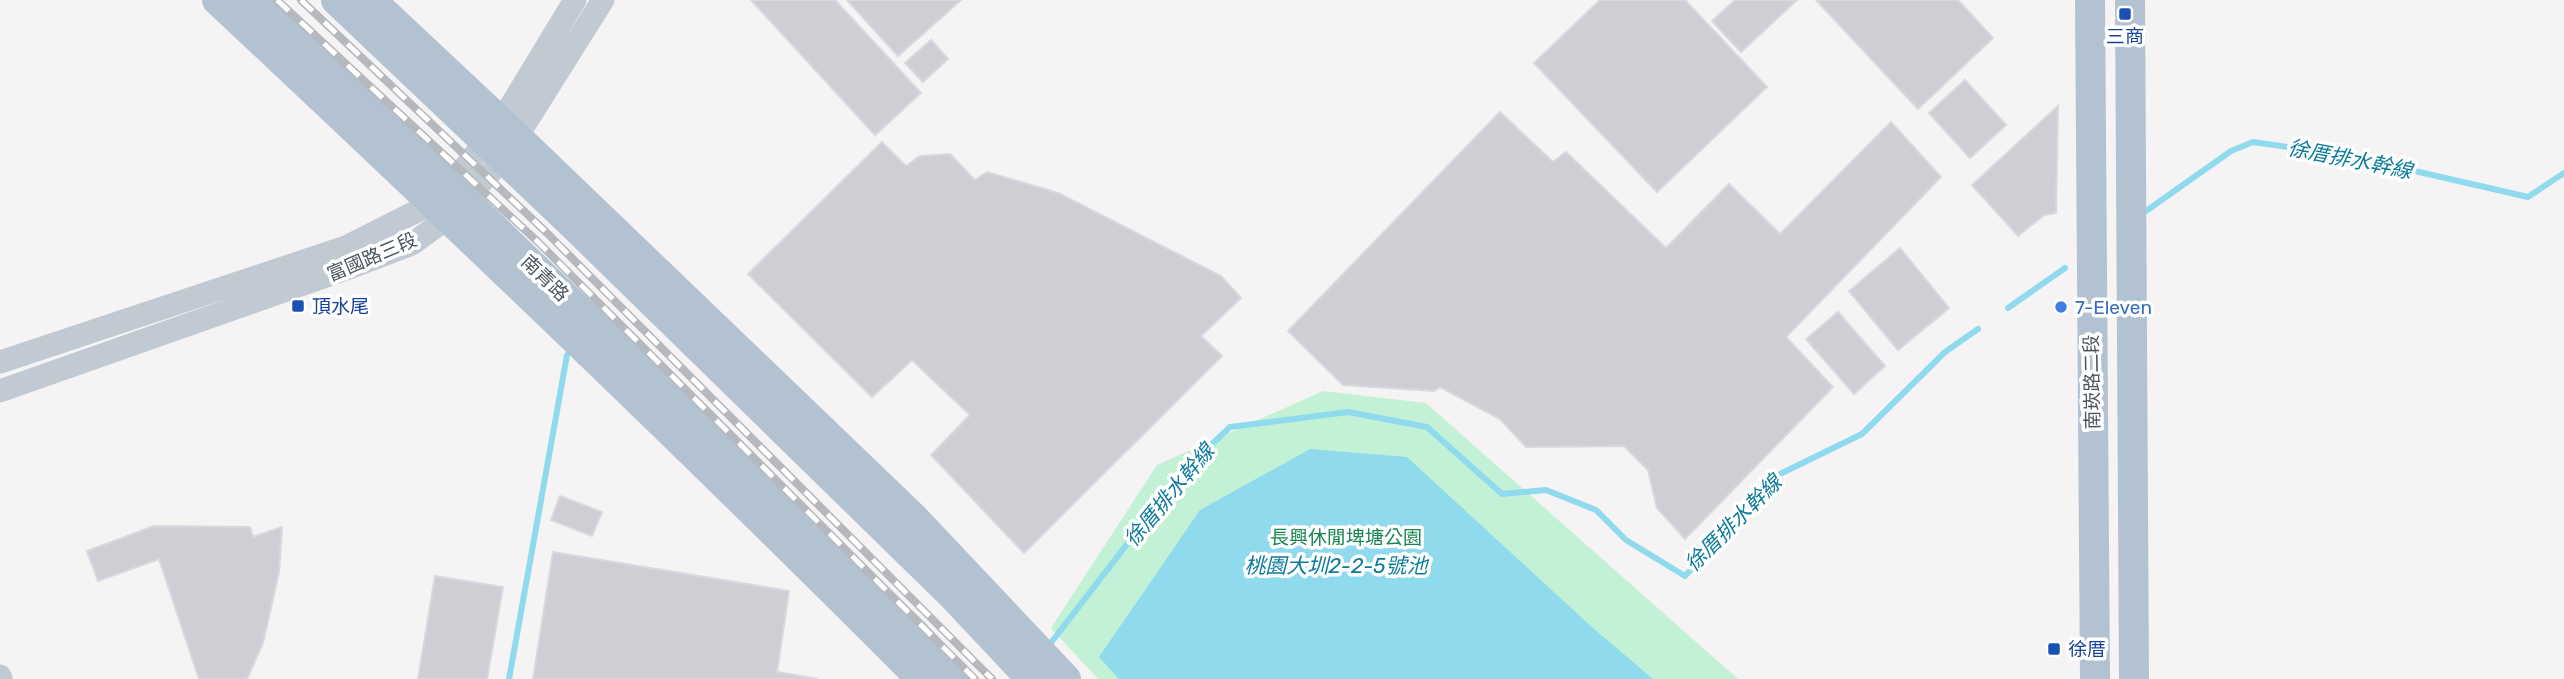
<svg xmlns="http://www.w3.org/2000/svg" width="2564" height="679" font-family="Rubik,'Noto Sans TC',sans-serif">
	<rect width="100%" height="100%" fill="#f5f3f3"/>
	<path fill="#c3f1d5" d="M1323,391L1426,403L1738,679H1098L1051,628L1157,465Z"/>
	<path fill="#90daee" d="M1310,449L1407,457L1594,629L1653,679H1119L1099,657L1200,510Z"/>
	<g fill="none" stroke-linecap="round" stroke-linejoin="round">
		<path stroke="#90daee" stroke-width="6" d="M2146,211L2231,151L2253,142L2345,155L2528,197L2564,173
			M2008,308L2065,268
			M1050,644L1182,473L1230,427L1348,412L1427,427L1502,494L1546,490L1596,510L1626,540L1685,576L1780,474L1862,434L1945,352L1978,329
			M509,679L567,355"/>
	</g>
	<path fill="#cdcfd5" stroke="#d7d9de" stroke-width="2" d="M751,0H835L921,93L875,135Z
		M847,0H961L898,56Z
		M1600,0H1685L1767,87L1657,192L1534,63Z
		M1735,0H1797L1741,52L1712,21Z
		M1816,0H1958L1993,38L1918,109Z
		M931,40L948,59L923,82L905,63Z
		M1965,80L2006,125L1970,158L1929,113Z
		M2058,106L2056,213L2044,215L2018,236L1972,185Z
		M1500,112L1553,162L1566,152L1666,248L1729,184L1780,234L1891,122L1941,177L1786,337L1833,387L1685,539L1657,508L1648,470L1624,446L1526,447L1500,419L1440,387L1434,391L1343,385L1288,331Z
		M882,142L906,166L920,156L950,154L975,180L987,172L1058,193L1221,276L1241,298L1201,336L1222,356L1024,553L931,455L970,415L912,360L872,397L748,274Z
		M1900,248L1949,308L1898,350L1849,291Z
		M1838,312L1885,366L1854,394L1806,339Z
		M560,496L602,512L592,536L551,520Z
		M154,526L250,527L253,537L282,527L279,572L263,643L247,679H199L159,559L98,581L87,551Z
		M553,552L789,591L777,672L818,679H533Z
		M435,576L503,587L487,679H418Z"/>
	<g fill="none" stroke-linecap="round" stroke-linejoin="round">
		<path stroke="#c1cad2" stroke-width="23" d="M0,362L346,247L433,203L450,186L501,122L575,0
			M0,391L349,268L412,244L449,217L503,159L603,0
			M0,676L1,679"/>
		<path stroke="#b3c2d1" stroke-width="30" d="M217,0C455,223 691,448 921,679
			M252,0L466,201L913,632L956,679
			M336,0L567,219L953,596L1031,679
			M371,0L517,137L913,517L1066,679
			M2090,0L2095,679
			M2130,0L2134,679"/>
		<defs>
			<path id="rail" d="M277,0L537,241L975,679
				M301,0L546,232L992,679"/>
		</defs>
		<use href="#rail" stroke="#b5b8bd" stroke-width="8"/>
		<use href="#rail" stroke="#fff" stroke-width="5" stroke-dasharray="16" stroke-linecap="butt"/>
	</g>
	<g fill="#1a4fb4" stroke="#fff" stroke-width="2.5">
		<rect x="2118" y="7" width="14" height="14" rx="3.5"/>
		<rect x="291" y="299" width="14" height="14" rx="3.5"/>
		<rect x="2047" y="642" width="14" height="14" rx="3.5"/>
	</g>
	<circle fill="#3f7fe0" stroke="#fff" stroke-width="2.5" cx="2061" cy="307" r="7"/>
	<g text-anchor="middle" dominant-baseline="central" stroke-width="7" stroke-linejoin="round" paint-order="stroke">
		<g font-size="19" fill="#164399" stroke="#fff" text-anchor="start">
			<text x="2125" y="36" text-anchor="middle">三商</text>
			<text x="312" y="306">頂水尾</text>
			<text x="2068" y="649">徐厝</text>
		</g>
		<g font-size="19" fill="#4a5661" stroke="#fff">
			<text transform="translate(372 257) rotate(-23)">富國路三段</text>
			<text transform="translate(545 278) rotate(44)">南青路</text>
			<text transform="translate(2092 382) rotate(-91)">南崁路二段</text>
		</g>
		<g font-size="19" fill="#366cbe" stroke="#fff" text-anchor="start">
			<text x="2075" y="307">7-Eleven</text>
		</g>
		<g font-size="19" fill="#17864f" stroke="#fff">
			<text x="1346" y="537">長興休閒埤塘公園</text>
		</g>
		<g font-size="21" font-style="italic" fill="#0c7c9b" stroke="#fff">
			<text transform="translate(2350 159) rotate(11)">徐厝排水幹線</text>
			<text transform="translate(1169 495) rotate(-50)">徐厝排水幹線</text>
			<text transform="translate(1733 523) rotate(-45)">徐厝排水幹線</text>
			<text x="1336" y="565">桃園大圳2-2-5號池</text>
		</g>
	</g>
</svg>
